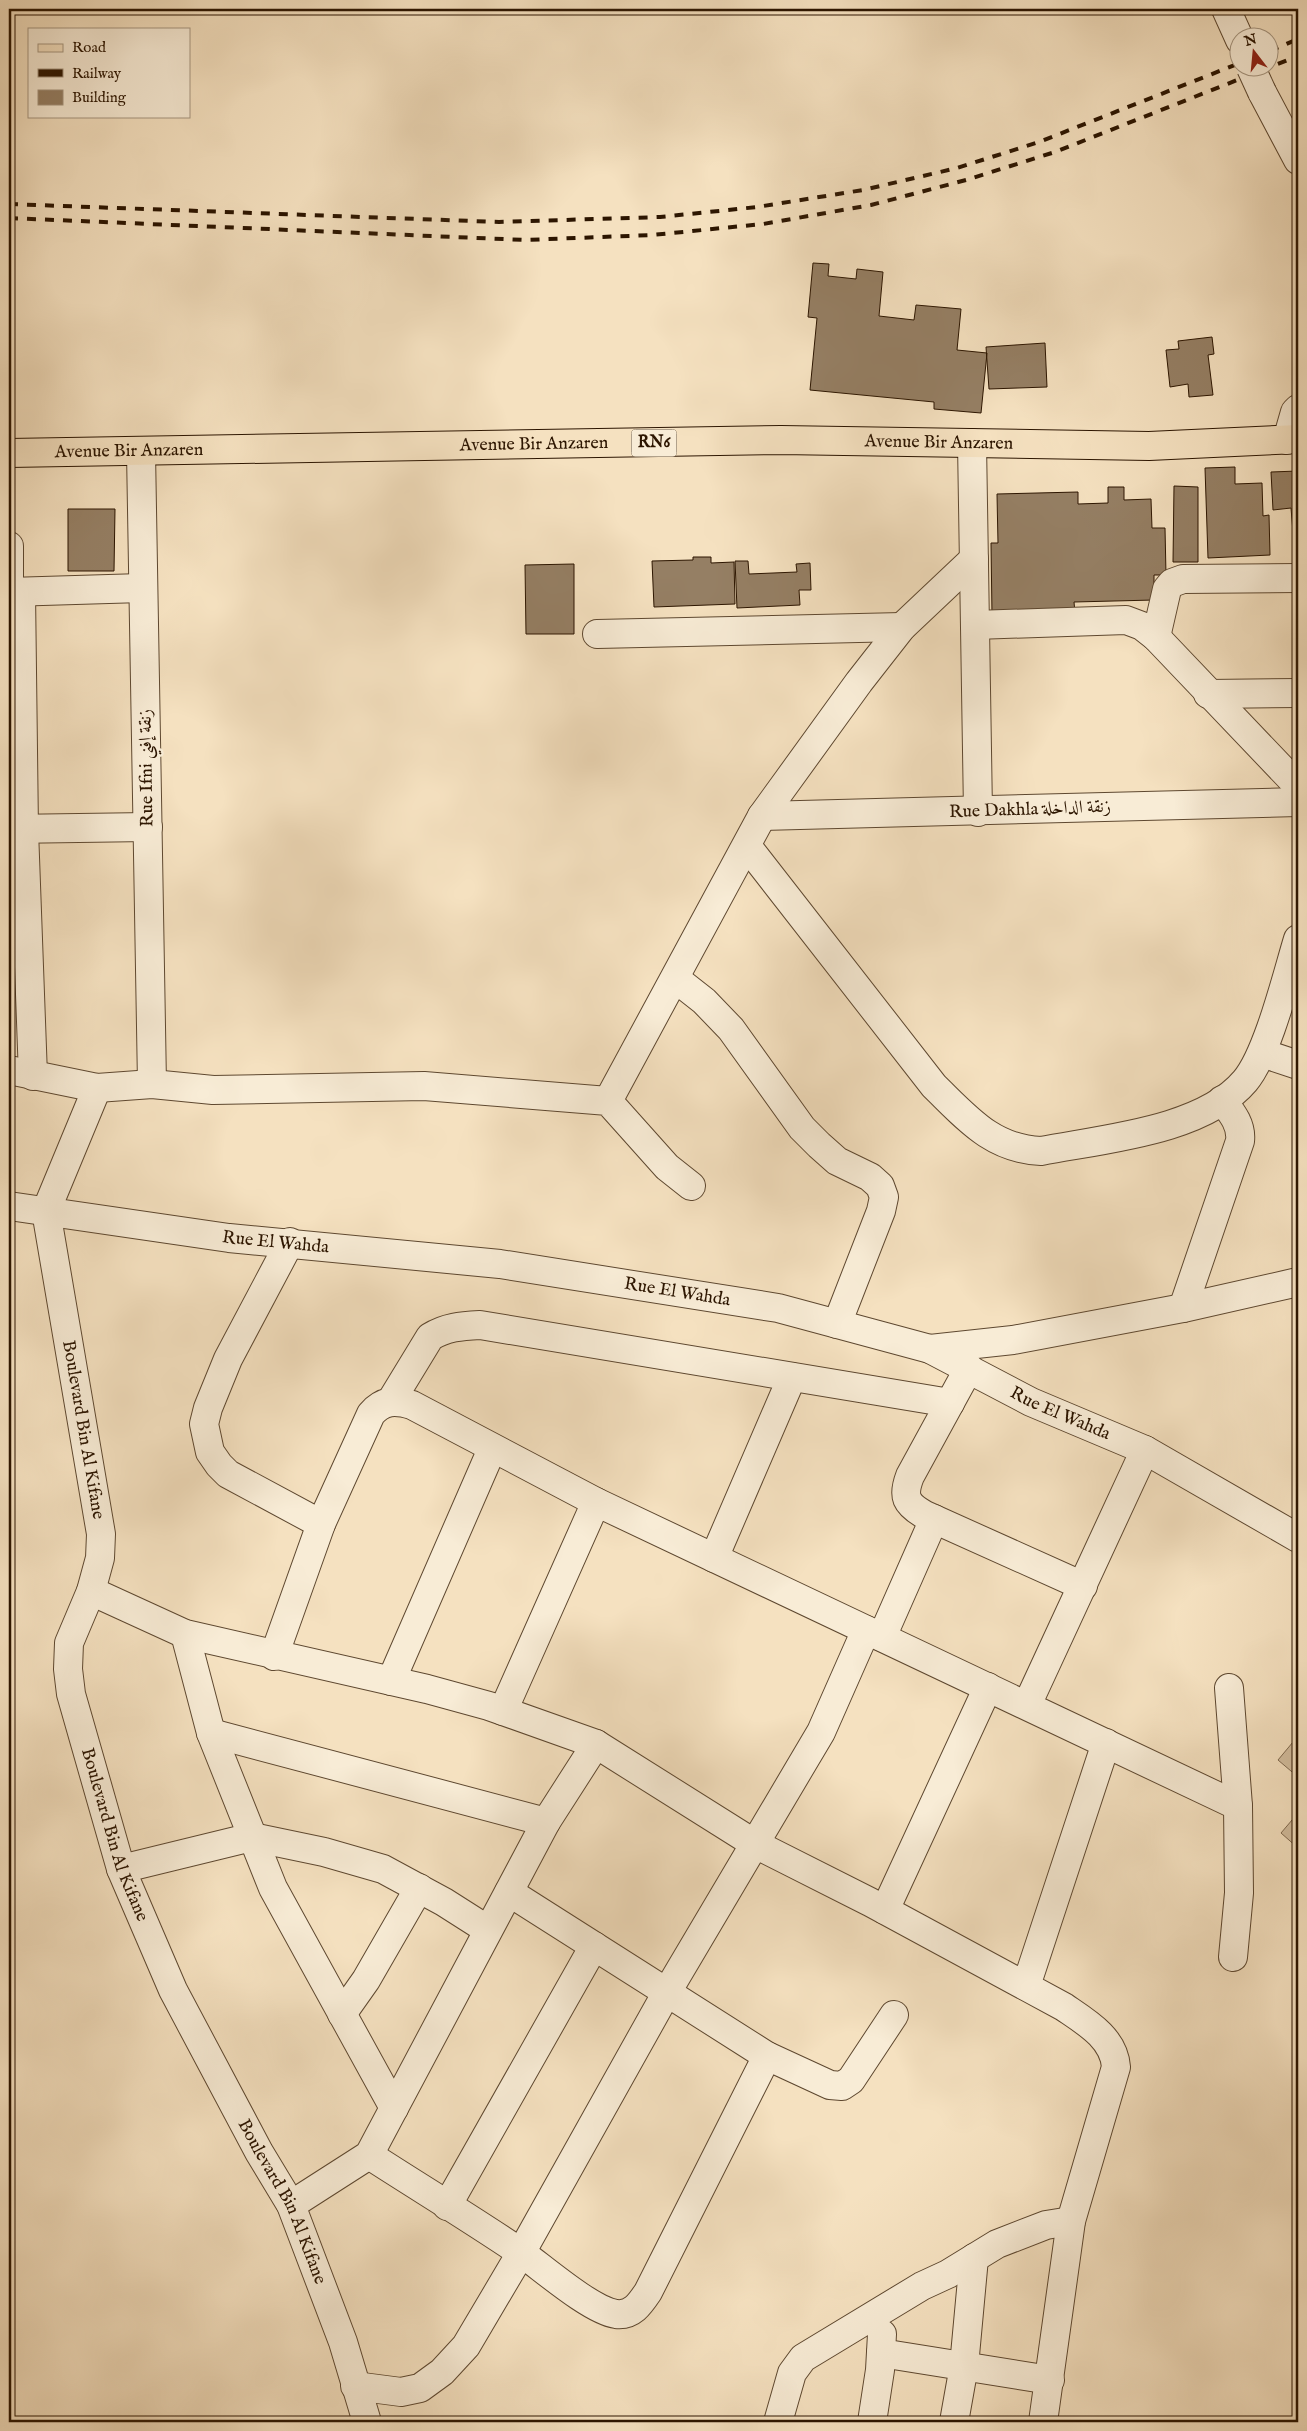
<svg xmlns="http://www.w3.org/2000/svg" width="1307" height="2431" font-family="'IM FELL English',Amiri,serif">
	<rect width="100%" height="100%" fill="#f5e1c0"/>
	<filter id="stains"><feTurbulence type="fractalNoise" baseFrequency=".004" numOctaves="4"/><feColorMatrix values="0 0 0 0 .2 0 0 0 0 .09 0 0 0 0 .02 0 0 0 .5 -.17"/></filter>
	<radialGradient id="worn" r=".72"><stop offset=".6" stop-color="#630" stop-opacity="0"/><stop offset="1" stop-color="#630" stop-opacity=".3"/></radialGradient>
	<path fill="#d3be9f" stroke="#806a50" d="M1298,1736V1777L1278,1760Z
		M1298,1813V1848L1281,1833Z"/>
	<path fill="#957f64" stroke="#2c1500" d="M813,263L829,264L828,276L856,279L857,269L883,272L879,316L914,320L916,305L961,309L957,350L987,353L981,413L934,409V402L810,390L817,318L808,317Z
		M1212,337L1214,354L1208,355L1213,395L1189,397L1188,384L1170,387L1166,350L1179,349L1178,341Z
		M1045,343L1047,387L989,389L986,347Z
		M1235,467V484L1262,483L1263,516L1269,515L1270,555L1208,558L1205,468Z
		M1298,471V556H1295L1291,508L1273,510L1271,472Z
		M1174,486L1198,487V562H1173Z
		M1108,487H1124V500L1151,499L1152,528H1165L1166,575H1154V600L1074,602L1075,613L992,615L991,543H998L997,494L1078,492V504L1108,503Z
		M68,509H115L114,571H68Z
		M693,557H711V563L734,562L735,604L654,607L652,561L693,560Z
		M735,561H748L749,574L797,572L796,564L810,563L811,590H799L800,605L737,608Z
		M574,564V634H526L525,565Z"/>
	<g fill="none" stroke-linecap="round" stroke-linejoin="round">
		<defs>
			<g id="minor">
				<path d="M1226,9L1240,40"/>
				<path d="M1262,92L1298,160"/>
				<path d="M1287,440L1295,412L1298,409"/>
				<path d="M972,443L978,812"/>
				<path d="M141,452L152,1084"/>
				<path d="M9,546V592"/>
				<path d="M9,592L142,588"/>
				<path d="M21,592L24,830L33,1076"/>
				<path d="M975,625L1126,620L1142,626L1156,637L1298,786"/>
				<path d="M597,634L902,627"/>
				<path d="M1156,637L1167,589L1172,583L1183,579L1298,578"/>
				<path d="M1208,694L1298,693"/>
				<path d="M762,816L1298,802"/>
				<path d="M9,829L148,827"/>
				<path d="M747,846L934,1086C967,1118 992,1149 1041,1151C1102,1139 1203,1131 1245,1081C1268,1054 1287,975 1298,939"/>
				<path d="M676,979L704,1001L731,1029L802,1128L819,1145L837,1161L870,1177L880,1186L884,1197L881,1211L837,1324"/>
				<path d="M1262,1053L1298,1065"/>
				<path d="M9,1070L97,1088L152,1084L213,1090L424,1086L608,1101L667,1167L691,1186"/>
				<path id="s1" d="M97,1088L46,1211L101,1534L100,1558L91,1591L69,1643L68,1669L71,1694L121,1869L173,1990L259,2152L291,2205L343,2342L367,2422"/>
				<path d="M608,1101L762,816L859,682L902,627L974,559"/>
				<path id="s2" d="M9,1206L229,1238L500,1264L778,1308L930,1349L1031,1402L1145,1450L1298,1538"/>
				<path d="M290,1242L228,1359L208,1408L204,1424L210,1452L219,1465L228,1474L321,1524"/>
				<path d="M1183,1308L1240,1141C1242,1125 1232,1113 1222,1100"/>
				<path d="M930,1349L1013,1340L1183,1308L1298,1282"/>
				<path d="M969,1368L910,1476C902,1497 906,1504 925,1515L1083,1586"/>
				<path d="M391,1401L430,1337C446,1327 461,1326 480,1325L950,1403"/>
				<path d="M714,1558L792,1377"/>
				<path d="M91,1591L185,1634L427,1689L489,1706L596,1744L755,1844L870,1902L1064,2007C1086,2022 1114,2038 1116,2067L1071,2221L1043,2422"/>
				<path d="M185,1634L211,1733L273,1888L394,2108"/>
				<path d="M882,1637L934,1519"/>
				<path d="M274,1656L321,1524L371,1414C383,1400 395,1400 412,1405L596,1502L1238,1806"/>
				<path d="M391,1681L492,1449"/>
				<path d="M1229,1688L1238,1806L1239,1893L1233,1957"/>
				<path d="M1027,1705L1145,1450"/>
				<path d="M503,1711L596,1502"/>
				<path d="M211,1733L546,1822"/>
				<path d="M121,1869L252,1837L324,1852L383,1869L444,1902L488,1930"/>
				<path d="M509,1892L767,2056L830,2085L842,2086L851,2080L894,2015"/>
				<path d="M885,1910L988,1687"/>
				<path d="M1026,1986L1106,1743"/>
				<path d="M342,2014L366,1980L419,1888"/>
				<path d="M369,2155C420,2188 473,2220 523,2254C545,2270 591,2310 616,2314C632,2316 640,2304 648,2292L767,2056"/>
				<path d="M291,2205L369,2155L546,1822L596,1744"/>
				<path d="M447,2206L594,1946"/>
				<path d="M881,2353L1050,2380"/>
				<path d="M355,2386L401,2392L420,2388L442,2372L466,2346L521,2253L667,1992L821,1732L866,1630"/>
				<path d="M778,2422L792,2373L803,2358L922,2286L948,2274L997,2244L1046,2225L1071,2221"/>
				<path d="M872,2422L880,2370L882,2334"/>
				<path d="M954,2422L964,2366L974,2258"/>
			</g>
			<g id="major">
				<path id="s3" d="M9,453L781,440L1149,446L1298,439"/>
			</g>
		</defs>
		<use href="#minor" stroke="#5e4830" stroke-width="30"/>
		<use href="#major" stroke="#2c1500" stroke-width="30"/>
		<use href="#minor" stroke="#f8ecd6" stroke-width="28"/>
		<use href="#major" stroke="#f5e1c0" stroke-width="28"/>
		<path stroke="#2c1500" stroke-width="4" stroke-dasharray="9 9" stroke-linecap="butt" d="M1270,51L1298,39
			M9,204L499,222L660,217L757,207L863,190L957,168L1039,142L1240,63
			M9,218L525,240L652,235L763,224L871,205L966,180L1055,152L1298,56"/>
		<defs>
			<path id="minor-bridge" d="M1251,68L1262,92"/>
		</defs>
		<use href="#minor-bridge" stroke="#5e4830" stroke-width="30" stroke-linecap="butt"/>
		<use href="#minor-bridge" stroke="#f8ecd6" stroke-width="28"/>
	</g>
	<g text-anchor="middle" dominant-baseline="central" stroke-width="4.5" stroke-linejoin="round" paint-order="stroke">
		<rect fill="#f8ecd6" stroke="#695640" stroke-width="1" x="631.5" y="429.5" width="45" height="27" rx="4"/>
		<g font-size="16" font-weight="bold" fill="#2c1500">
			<text x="654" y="443">RN6</text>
		</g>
		<g font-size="18" fill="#2c1500" stroke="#f8ecd6">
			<text stroke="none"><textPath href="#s3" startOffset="930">Avenue Bir Anzaren</textPath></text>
			<text stroke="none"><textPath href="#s3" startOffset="525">Avenue Bir Anzaren</textPath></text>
			<text stroke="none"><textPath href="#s3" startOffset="120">Avenue Bir Anzaren</textPath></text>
			<text transform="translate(147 768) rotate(-91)">Rue Ifni زنقة إفني</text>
			<text transform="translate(1030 810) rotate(-2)">Rue Dakhla زنقة الداخلة</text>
			<text stroke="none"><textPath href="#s2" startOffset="269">Rue El Wahda</textPath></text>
			<text stroke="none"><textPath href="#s2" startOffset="674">Rue El Wahda</textPath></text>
			<text stroke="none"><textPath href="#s2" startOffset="1079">Rue El Wahda</textPath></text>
			<text stroke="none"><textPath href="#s1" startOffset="355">Boulevard Bin Al Kifane</textPath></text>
			<text stroke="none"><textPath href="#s1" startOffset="774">Boulevard Bin Al Kifane</textPath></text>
			<text stroke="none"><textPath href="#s1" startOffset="1179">Boulevard Bin Al Kifane</textPath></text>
		</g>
	</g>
	<rect width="1307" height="2431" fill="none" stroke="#f5e1c0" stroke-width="30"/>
	<rect x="10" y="10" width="1287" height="2411" fill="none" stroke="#2c1500" stroke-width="2.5"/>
	<rect x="15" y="15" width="1277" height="2401" fill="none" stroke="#2c1500"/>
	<rect x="28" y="28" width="162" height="90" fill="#f8ecd6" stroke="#a69680"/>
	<rect x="38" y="44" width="25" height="8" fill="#f5e1c0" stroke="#a69680"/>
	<text x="72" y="52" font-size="15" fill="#2c1500">Road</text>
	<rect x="38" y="69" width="25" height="8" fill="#2c1500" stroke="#a69680"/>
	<text x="72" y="78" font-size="15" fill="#2c1500">Railway</text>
	<rect x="38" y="90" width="25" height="15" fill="#957f64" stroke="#a69680"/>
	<text x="72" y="102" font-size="15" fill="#2c1500">Building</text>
	<g transform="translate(1254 52) rotate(344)"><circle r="24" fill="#f8ecd6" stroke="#a69680"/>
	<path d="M0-4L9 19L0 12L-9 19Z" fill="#8f2418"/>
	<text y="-8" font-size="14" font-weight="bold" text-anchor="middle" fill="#2c1500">N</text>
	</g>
	<rect width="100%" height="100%" filter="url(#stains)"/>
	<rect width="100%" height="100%" fill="url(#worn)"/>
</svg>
